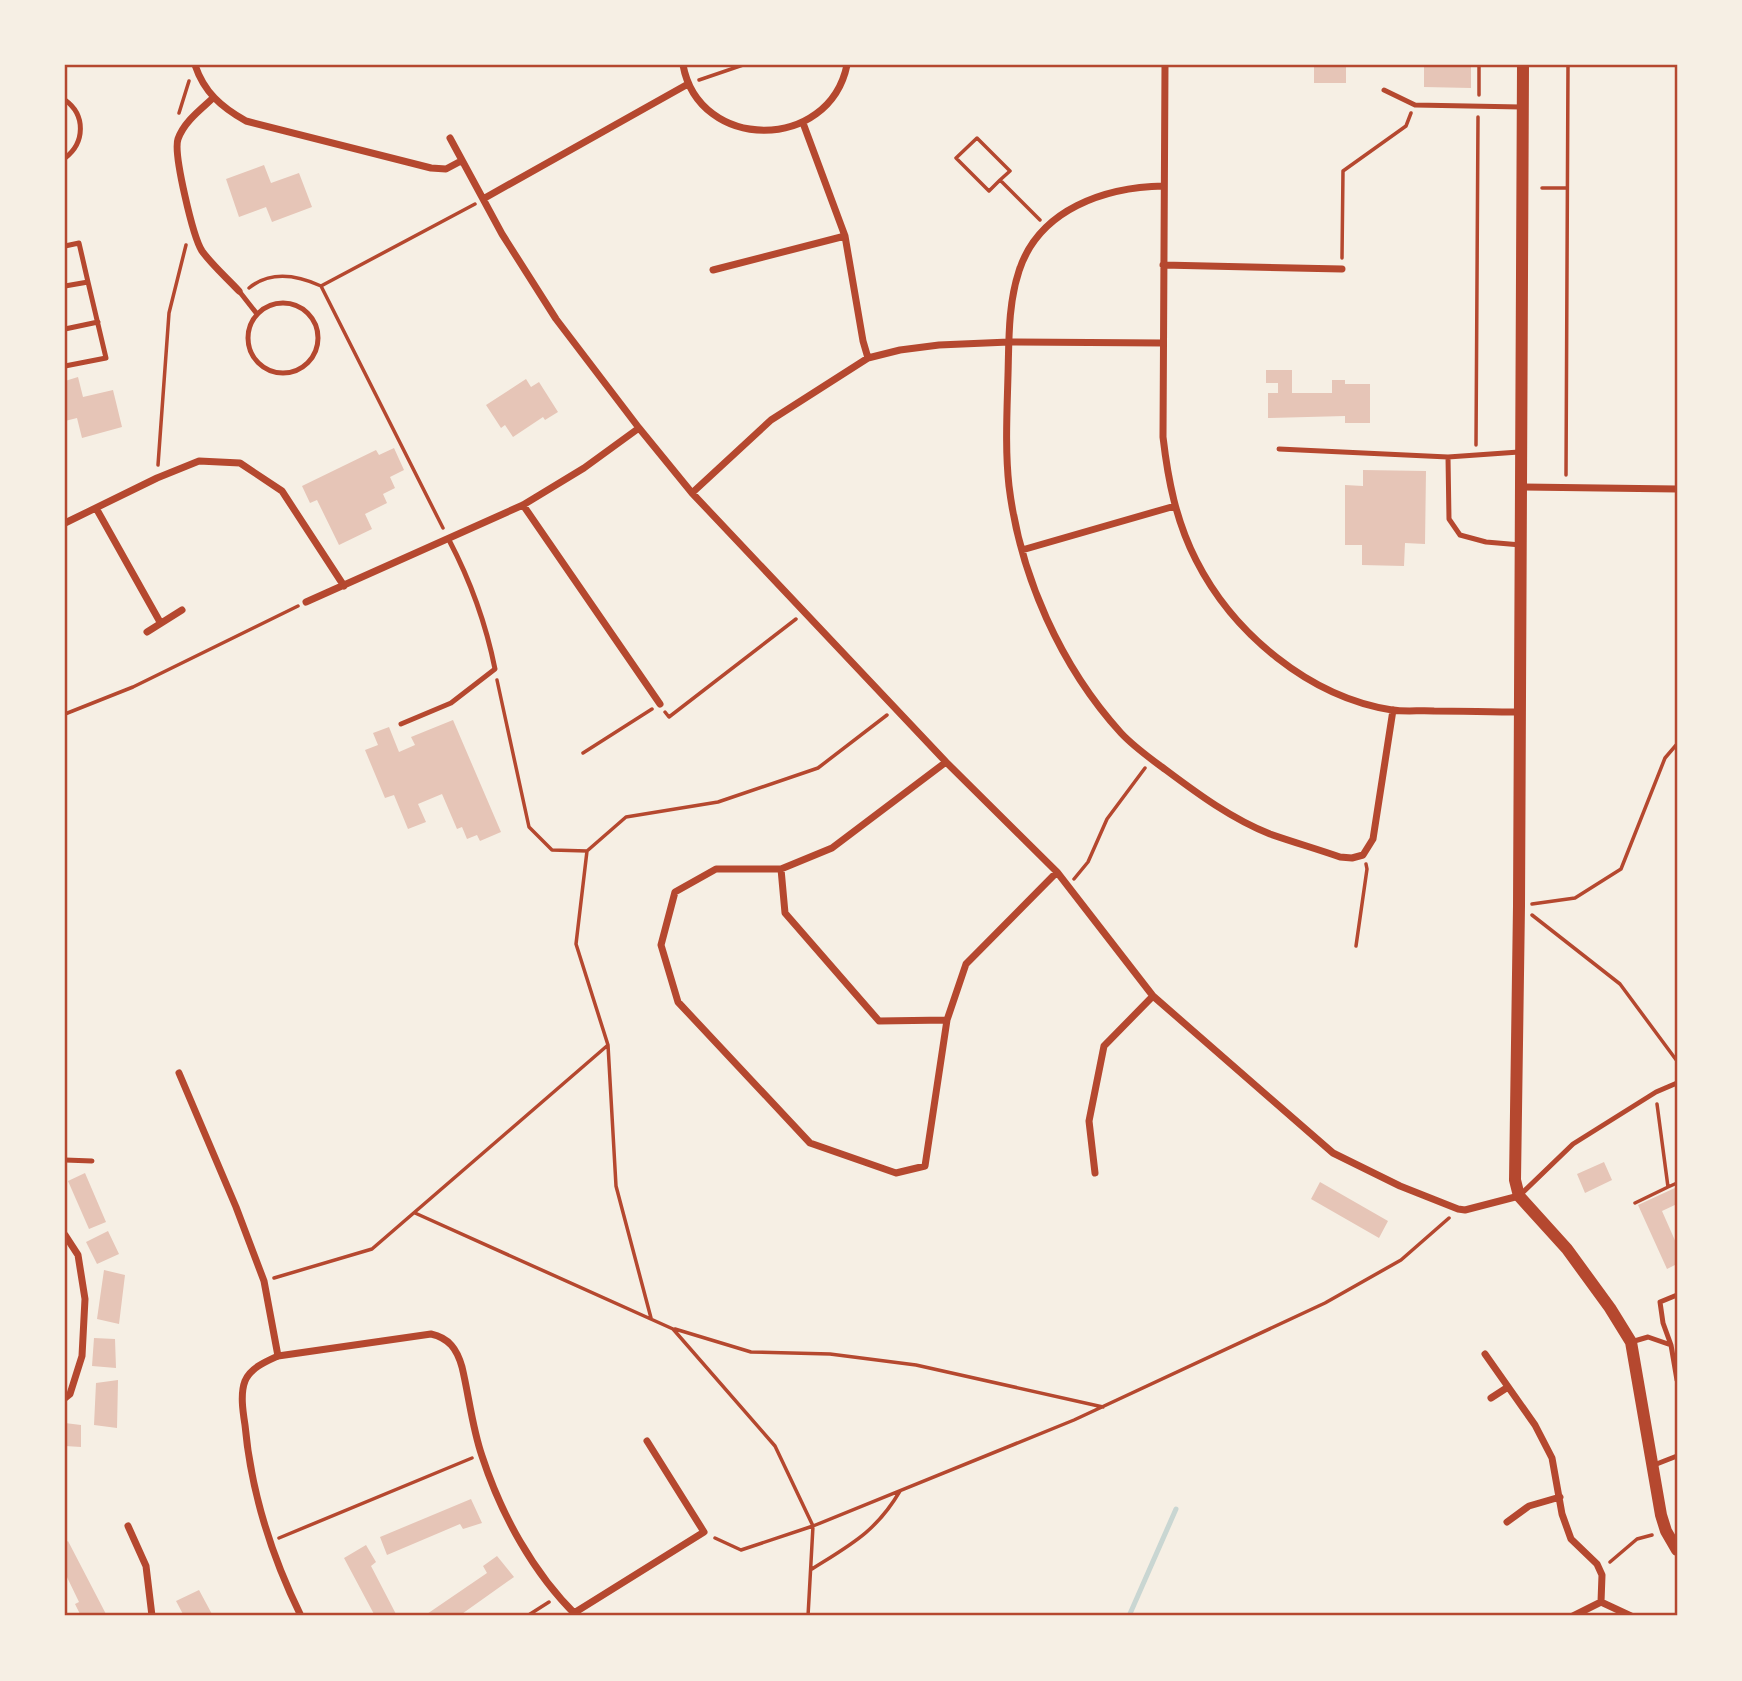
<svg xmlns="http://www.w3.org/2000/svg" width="1742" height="1681" font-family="'DM Sans',sans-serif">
	<rect width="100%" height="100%" fill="#f6efe4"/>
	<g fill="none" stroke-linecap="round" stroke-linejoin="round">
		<path stroke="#c9d6d2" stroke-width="5" d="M1129,1616L1176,1509"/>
	</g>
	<path fill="#e6c5b7" d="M1314,65H1346V83H1314Z
		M1424,65H1471V88L1424,87Z
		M264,165L271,183L299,173L312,207L272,222L266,207L239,217L226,179Z
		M1266,370H1292V393H1332V380H1345V384H1370V423H1345V416L1268,418V393H1278V383H1266Z
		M78,377L83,397L113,390L122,427L82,438L77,418L65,421V381Z
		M526,379L531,387L539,382L558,412L545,420L543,417L513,437L505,425L501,428L486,405Z
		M394,448L404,470L390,477L395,488L383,494L387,503L365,514L372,529L339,545L317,500L310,503L302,486L376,450L379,455Z
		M1363,470L1426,471L1425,544L1405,543L1404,566L1362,565V545H1345V485L1363,486Z
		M453,720L501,832L480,841L477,835L467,839L462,827L457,829L442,794L418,804L426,822L408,829L394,795L385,798L365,750L378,745L373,733L389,727L399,752L415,745L411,737Z
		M1604,1162L1612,1180L1585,1193L1577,1174Z
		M85,1173L106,1222L89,1229L68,1181Z
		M1320,1182L1388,1221L1379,1238L1311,1199Z
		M1677,1187V1204L1662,1211L1677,1245V1264L1667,1269L1638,1205Z
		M108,1231L119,1254L97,1264L86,1242Z
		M104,1270L125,1275L119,1324L97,1319Z
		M94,1338L115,1339L116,1368L92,1366Z
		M118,1380L117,1428L94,1425L96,1383Z
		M65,1423L81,1425V1447L65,1446Z
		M471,1499L482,1523L463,1529L460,1524L387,1555L380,1537Z
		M68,1541L107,1616H81L75,1604L79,1602L65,1573V1543Z
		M366,1545L376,1562L371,1566L397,1616H375L344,1558Z
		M497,1556L514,1577L459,1616H424L487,1573L483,1566Z
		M199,1590L213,1616H184L176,1601Z"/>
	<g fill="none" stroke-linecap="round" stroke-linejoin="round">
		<path stroke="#b5482f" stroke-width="3.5" d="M699,80L743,65
			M1479,95V65
			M179,113L189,81
			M1000,180L1010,171L977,138L956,158L989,191L1000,180L1040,220
			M1542,188H1567
			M1342,258L1343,171L1406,126L1411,113
			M321,286L443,528
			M249,288C271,270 297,275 321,286L475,204
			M1476,445L1478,117
			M158,465L169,313L186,245
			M1566,475L1568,65
			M497,680L529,827L552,850L587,851
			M665,712L669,717L796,619
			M65,714L133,687L298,606
			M583,753L652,709
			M1074,879L1088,862L1107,819L1145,768
			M1532,904L1575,898L1621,869L1665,758L1677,744
			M1532,915L1620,984L1677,1061
			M1356,946L1367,869L1366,864
			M608,1045L616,1186L651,1318
			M1657,1104L1668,1187L1677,1183
			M1635,1203L1668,1187
			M415,1213L673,1329L775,1446L813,1526L808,1616
			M274,1278L372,1249L608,1045L576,944L587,851L626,817L718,802L818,768L887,715
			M675,1329L751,1352L830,1354L916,1365L1103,1407
			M279,1538L472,1458
			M715,1538L741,1550L813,1526L1074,1420L1325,1303L1401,1260L1449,1218
			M1610,1562L1637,1539L1652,1535
			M812,1569C850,1545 876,1532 900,1491
			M527,1616L549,1602"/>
		<path stroke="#b5482f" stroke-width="5" d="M1384,90L1415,105L1521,107
			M65,100C86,115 85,143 65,158
			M65,246L79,243L88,282
			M65,286L88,282L106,358L65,366
			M239,291L257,314
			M248 338a35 35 0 1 1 70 0a35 35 0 1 1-70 0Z
			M65,329L98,322
			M1279,449L1448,457L1519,452
			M1448,457L1449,519L1460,535L1486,542L1521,545
			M401,724L451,703L495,669C486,624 470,580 449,540
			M65,1160L92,1161
			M1519,1196L1573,1144L1656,1092L1677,1083
			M1631,1342L1648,1337L1671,1345L1677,1380
			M1671,1345L1663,1323L1660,1302L1677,1295
			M1654,1465L1677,1456"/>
		<path stroke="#b5482f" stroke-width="7" d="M195,65C204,92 221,107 246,121L431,168L446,169L461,161
			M683,65C699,152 829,152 847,65
			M1165,65L1163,437C1168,480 1176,521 1196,560C1233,633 1309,697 1392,710C1406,712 1421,710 1434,711C1463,711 1491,712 1520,712
			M213,98C200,110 184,122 178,139C173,153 193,237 202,251C212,265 227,278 239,291
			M803,123L845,236L863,341L868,358
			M450,138L502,234L556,319L639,428L692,493L946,762L1057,872L1153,996L1333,1153L1400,1186L1458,1209L1465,1210L1519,1196
			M1164,186C1105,187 1039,209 1019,271C1008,304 1009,341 1008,375C1007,412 1005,450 1009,486C1020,576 1061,667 1121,733C1134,747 1151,759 1166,770C1198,794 1232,819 1270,834C1293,842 1317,849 1340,857L1352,858L1363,855L1373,839L1393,710
			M483,199L688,84
			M1163,265L1342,269
			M713,270L845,236
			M1521,487L1677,489
			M692,493L771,420L868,358L900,350L939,345L1009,342L1162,343
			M523,505L660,704
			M96,508L160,622
			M65,523L157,478L199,461L240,463L282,491L344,586
			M1022,550L1175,506
			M306,602L523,505L584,468L639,428
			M147,632L182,610
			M946,762L832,848L781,869H716L675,892L661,945L678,1002L810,1143L896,1173L925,1166L947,1020L966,964L1057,872
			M781,869L785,913L879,1021L947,1020
			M179,1073L236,1207L264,1281L278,1356
			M1095,1173L1089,1121L1104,1046L1153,996
			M65,1235L78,1255L85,1299L82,1356L70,1394L65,1398
			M1485,1354L1535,1425L1552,1458L1562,1514L1571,1539L1597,1564L1602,1575L1601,1602
			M1491,1398L1508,1387
			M1507,1522L1529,1506L1560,1497
			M128,1526L146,1566L152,1616
			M574,1613L704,1532L647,1441
			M301,1616C272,1557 251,1491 245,1425C243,1412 240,1394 245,1381C250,1368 267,1361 278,1356L431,1334C449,1338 457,1349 462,1367C469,1396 472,1427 482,1456C501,1514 533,1573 577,1616
			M1573,1616L1601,1602L1631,1616"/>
		<path stroke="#b5482f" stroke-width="12" d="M1523,65L1519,906L1515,1180L1519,1196L1567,1249L1610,1308L1631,1342L1661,1515L1666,1531L1677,1550"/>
	</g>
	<rect width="1742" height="1681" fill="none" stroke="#f6efe4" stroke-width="133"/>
	<rect x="66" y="66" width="1610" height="1548" fill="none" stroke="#b5482f" stroke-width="2.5"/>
</svg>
